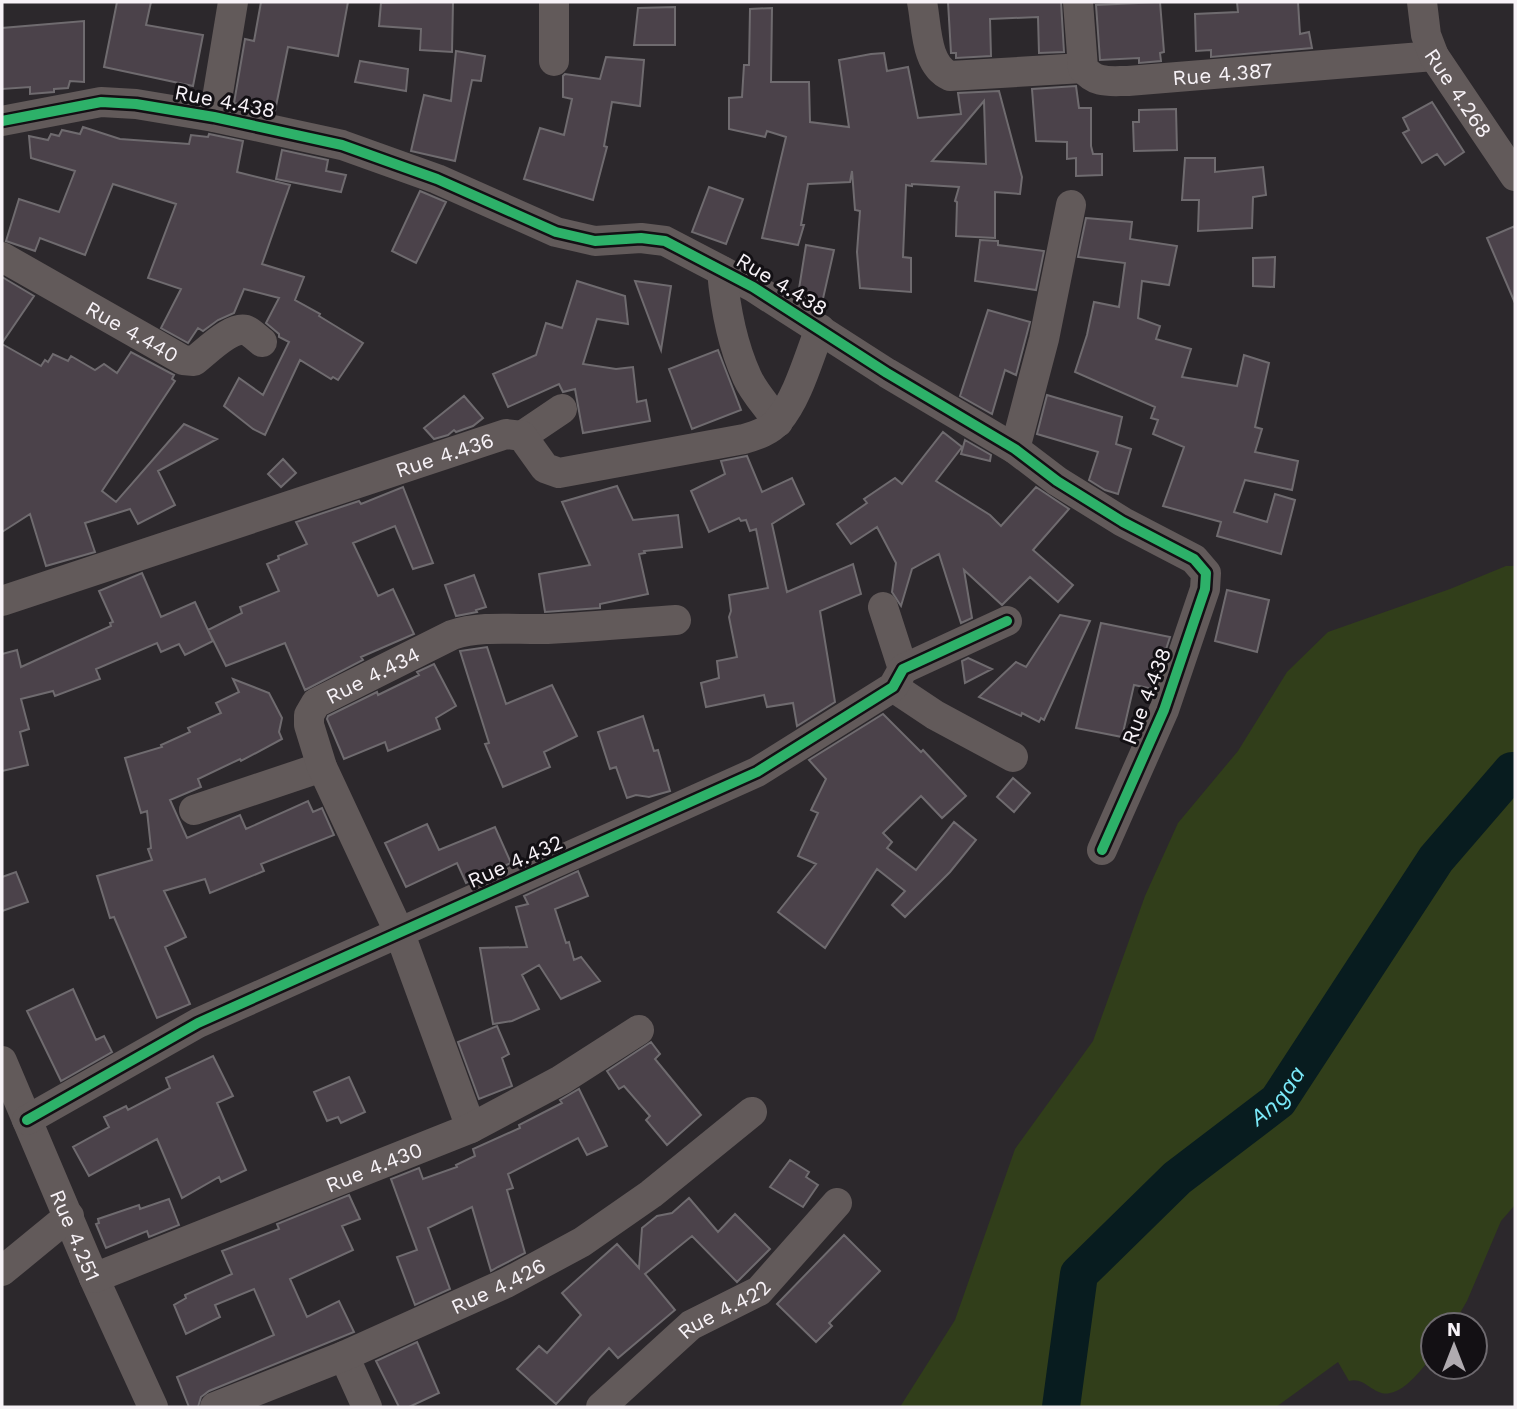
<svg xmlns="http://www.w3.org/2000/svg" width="1517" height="1409" font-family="'Work Sans',sans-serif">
	<rect width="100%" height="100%" fill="#2c282c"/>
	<path fill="#313e1a" d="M1506,566H1515V1205L1501,1221L1467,1301L1453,1325H1433V1356C1422,1368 1407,1390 1390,1393C1374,1397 1365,1376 1349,1381L1338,1362L1276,1407H900L955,1320L1015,1149L1093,1041L1145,896L1178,823L1238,751L1287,672L1328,632L1450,589Z"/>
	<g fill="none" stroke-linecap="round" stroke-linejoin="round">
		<path stroke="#081c1f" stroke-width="38" id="s1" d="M1061,1407L1079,1274L1177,1178L1278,1101L1436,859L1512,771H1515"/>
	</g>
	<path fill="#4b424a" stroke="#6f6b6f" stroke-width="2" fill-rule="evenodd" d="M117,2H151L146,25L203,35L193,86L104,67Z
		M261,2H348L338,56L288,47L275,111L234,103L245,39L254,41Z
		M422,2H453L452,52L420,50L421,29L379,26L381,3Z
		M948,2H1061L1064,52L1039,53L1038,17L990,19L991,56L956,58V53H951Z
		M1160,2L1164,52L1160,53L1161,61L1139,63V58L1100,60L1096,5Z
		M1237,2H1298L1300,34L1309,32L1312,48L1211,57V50L1196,51L1195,14L1238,12Z
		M675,7V45H634L638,8Z
		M772,8L771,82H809L810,122L849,127L839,60L871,54L884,53L887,71L908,67L918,118L961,114L958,93L999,91L1022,177L1020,194L995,192V238L956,236L957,202L955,201L959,187L912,184V186L906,185L903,257L911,258V292L860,288L857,252L860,211L855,210L852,171L850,182L808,184L801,225H804L798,245L762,238L786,137L767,131L765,137L729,129V98L742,97L744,65H749L750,9ZM984,101L986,164L932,161L962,127Z
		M84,21V82L70,81L68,88L54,89V92L30,94V87L2,89V28Z
		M456,51L485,56L481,81L472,80L455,161L411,151L424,95L451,101Z
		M606,57L644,60L640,106L612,102L604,146L607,147L593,200L524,179L540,128L564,135L572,99L563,97V76L565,74L600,79Z
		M360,61L408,69L406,91L355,82Z
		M1076,86L1079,108H1091V146L1093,154H1102V175L1076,176V158L1067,159V142L1036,141L1032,89Z
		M1432,102L1464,152L1445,165L1437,154L1422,163L1403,133L1409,130L1403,118Z
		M1176,109L1177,150L1134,151L1133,122H1139V110Z
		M83,127L120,139L189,144L191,135L208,137L209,134L243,141L237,172L290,185L262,264L304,277L295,300L320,314L319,316L363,343L338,380L333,377L331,379L300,360L265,435L253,429L224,406L239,378L263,395L289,342L279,337V334L266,323L279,298L244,289L234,313L218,320L203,331L198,328L188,343L161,328L181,289L148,278L176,204L113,184L85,255L40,238L35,251L6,241L19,199L59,212L75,171L31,158L29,136L48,140L51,134L59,136L62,130L80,134Z
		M282,150L328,160L326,171L346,175L341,192L276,179Z
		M1185,158H1215V172L1263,167L1266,195L1253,197L1252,228L1198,231L1199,200H1182Z
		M709,187L743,199L726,244L692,232Z
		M420,191L446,202L416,263L392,251Z
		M1086,218L1132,222L1130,239L1177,246L1169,285L1142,281L1138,318L1160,326L1156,339L1191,349L1182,377L1237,386L1244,355L1269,363L1255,427L1262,429L1255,452L1298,461L1292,490L1245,480L1234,512L1267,522L1275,494L1295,500L1281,554L1217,536L1221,522L1163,506L1184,447L1153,434L1158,420L1151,418L1155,407L1075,372L1087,335L1094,302L1119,307L1125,263L1078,257Z
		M1515,226V303L1487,238Z
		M980,240L998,241V245L1044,251L1036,290L975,281Z
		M806,245L834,250L822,303L798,295Z
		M1275,257L1274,287L1253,286V258Z
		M2,277L34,296L2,343Z
		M577,281L625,296L628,324L597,319L583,364L616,369L633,367L637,402L646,400L650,421L583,433L575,389L563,392L559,384L508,407L493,374L536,355L546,323L562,328Z
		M635,281L671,286L661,350Z
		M988,310L1030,322L1016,375L1005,370L992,414L960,396Z
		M2,344L41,366L45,360L48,362L53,354L68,361L71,356L95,370L104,364L117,373L131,352L174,375L172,379L175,381L102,491L116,502L184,424L217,439L158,471L175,505L138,524L130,509L85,523L95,552L46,566L30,514L2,532Z
		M718,350L741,410L692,429L669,369Z
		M1047,395L1122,417L1116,444L1131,449L1118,494L1105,490L1089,480L1098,452L1037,434Z
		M464,396L483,418L473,426L456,432L454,430L448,435L434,439L424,428Z
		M943,432L962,447L936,481L990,515L1001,526L1036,487L1069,509L1033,550L1073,585L1058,602L1030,577L1002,605L964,570L972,618L961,623L939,554L912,569L901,606L892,592L896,563L877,527L851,544L837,524L867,503L864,499L895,478L902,484Z
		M965,440L991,455L990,461L961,454Z
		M747,456L762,492L792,478L804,504L772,524L787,592L853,564L861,594L820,611L835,702L797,726L793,703L767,707L764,695L706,707L701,683L719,678L717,661L737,657L729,617L731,611L729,595L768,588L756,529L750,531L746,520L741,521L739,518L709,532L691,491L725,474L721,461Z
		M283,459L296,473L281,487L268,474Z
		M617,486L633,520L678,515L682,547L644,551L645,553L639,554L648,594L600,604V608L545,612L539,574L590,565L562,502Z
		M403,487L433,563L413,569L395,526L353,543L378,596L393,589L414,634L361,657L363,660L305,690L285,643L226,666L208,630L242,613L240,607L279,591L267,564L279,559L278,556L307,544L296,522L359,501L361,504Z
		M142,573L161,617L195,602L213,641L185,655L179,644L161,652L157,643L96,669L100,679L55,696L53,691L21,699L29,729L20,732L28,765L2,771V654L17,650L21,667L111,626L110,623L113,622L99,591Z
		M474,575L486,607L476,610L477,612L456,616L445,585Z
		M1227,590L1269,600L1257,652L1215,641Z
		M1060,615L1090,621L1044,720L1041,718L1039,722L1022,713L1021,716L979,697L1016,662L1026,667Z
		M1101,623L1170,637L1153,689L1134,685L1122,737L1076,728Z
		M487,647L506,704L552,685L577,736L544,752L550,767L503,787L485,744L489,743L460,651Z
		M968,658L992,669L965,683L962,661Z
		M434,664L456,706L436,718L440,729L388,751L385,742L344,759L327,719L328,716L377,692L378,695L419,675L417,672Z
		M233,679L269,693L282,718L279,732L282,739L241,761L240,759L198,779L201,787L170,800L187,838L240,815L246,829L308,801L313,812L322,808L334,835L261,864L264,871L210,893L205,879L164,891L186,937L165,947L190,1004L157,1018L114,917L110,918L97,876L152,860L148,849L151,848L147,811L141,813L125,758L162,747L161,745L190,732L188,728L221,713L216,703L239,692Z
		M883,714L921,752L923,750L966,796L942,818L921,796L883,833L892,842L887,848L916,870L954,822L976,840L950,872L905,917L892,905L905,891L877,869L825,948L778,912L816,864L798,856L818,813L811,810L826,779L809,760Z
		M643,716L654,751L658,750L670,791L649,797L636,795L627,798L616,767L610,769L598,732Z
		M1013,778L1030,793L1014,812L997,797Z
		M427,824L439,850L495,827L511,863L466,883L457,863L406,887L385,843Z
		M578,871L588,896L555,909L566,943L569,942L574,960L581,957L600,981L561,999L539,965L522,975L539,1009L512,1021L493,1024L480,948L527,947L516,907L528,904L524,896Z
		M16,872L28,902L2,911V877Z
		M73,989L96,1040L104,1036L112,1052L61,1081L27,1011Z
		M497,1026L509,1054L502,1058L512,1086L479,1099L458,1042Z
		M651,1042L660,1054L655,1059L701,1115L667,1145L646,1120L650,1116L624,1086L619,1089L607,1071Z
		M213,1056L233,1096L217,1103L246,1170L221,1182L219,1177L182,1198L157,1139L89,1176L73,1147L109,1127L104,1117L126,1106L128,1110L170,1088L166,1078Z
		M349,1077L365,1112L341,1123L338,1117L327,1121L314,1092Z
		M579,1089L607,1146L587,1155L578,1138L508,1174L513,1188L507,1190L525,1253L498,1267L491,1271L472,1207L428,1228L450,1289L415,1305L397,1257L417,1250L391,1179L419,1168L423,1179L457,1167L456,1165L475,1156L473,1149L520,1128L519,1125L562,1103L560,1100Z
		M790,1160L809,1172L806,1177L818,1185L803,1207L770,1187Z
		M349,1195L360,1219L342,1226L353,1250L290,1279L307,1317L339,1301L354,1332L209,1391L201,1397L198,1407H189L177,1377L274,1335L254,1289L215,1305L220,1317L186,1334L174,1305L186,1298L185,1295L232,1274L222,1251L279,1229L277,1224Z
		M689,1198L718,1232L735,1214L770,1249L737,1282L692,1236L645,1274L675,1310L618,1358L609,1348L556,1404L517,1369L539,1346L547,1353L581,1315L562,1293L617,1244L639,1268L642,1228L657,1216L672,1213Z
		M169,1199L179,1225L149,1237L147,1231L106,1248L96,1224L99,1223L98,1219L139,1205L140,1209Z
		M844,1235L880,1271L829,1323L832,1326L816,1342L777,1304Z
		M417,1342L439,1393L409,1407H399L376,1361Z"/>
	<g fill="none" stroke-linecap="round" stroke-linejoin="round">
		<g stroke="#625a5a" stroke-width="30">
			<path d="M554,2V61"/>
			<path d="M922,2C927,26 925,65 950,76L1083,68"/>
			<path id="s2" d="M1078,2L1083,68C1096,84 1109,81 1128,81L1434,56"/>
			<path id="s3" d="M1422,2L1426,35L1434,56L1515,176"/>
			<path d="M214,117L233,2"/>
			<path d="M2,121L101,102L136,104L214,117L342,145L437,179L556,232L595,241L641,238L665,241L753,287L887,373L1015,449L1057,481L1123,522L1194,559L1206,573L1205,589L1164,710L1102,850"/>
			<path id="s4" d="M2,257L183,360L194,361C206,352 234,323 248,331C253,334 258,339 262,342"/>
			<path d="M722,271C725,306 732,344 747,377C754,393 768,407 778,422"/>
			<path d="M522,436L562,409"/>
			<path d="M1015,449L1044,339L1071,205"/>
			<path id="s5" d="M2,601L506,434L522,436L545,468L559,473L744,439C757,435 770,431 778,421C798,398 809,356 820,329"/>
			<path d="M883,607L903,669"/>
			<path d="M893,687L935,715L1013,757"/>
			<path d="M194,810L322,767"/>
			<path id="s6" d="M2,1061L94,1278L153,1407"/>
			<path d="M27,1120L198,1023L757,772L893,687L903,669L1007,621"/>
			<path id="s7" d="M471,1128L400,934L322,767L309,725V715L316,703L452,635C482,625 516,630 548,629C591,627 634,623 676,620"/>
			<path d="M2,1271L69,1216"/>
			<path id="s8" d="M94,1278L471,1128L561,1080L639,1030"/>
			<path d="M344,1356L367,1407"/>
			<path id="s9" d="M215,1407L344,1356L506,1283L582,1242L651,1194L752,1112"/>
			<path id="s10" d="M601,1407L691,1325L759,1291L837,1203"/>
		</g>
		<defs>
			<path id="cycleway" d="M2,121L101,102L136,104L214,117L342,145L437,179L556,232L595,241L641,238L665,241L753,287L887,373L1015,449L1057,481L1123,522L1194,559L1206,573L1205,589L1164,710L1102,850
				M27,1120L198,1023L757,772L893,687L903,669L1007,621"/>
		</defs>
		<use href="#cycleway" stroke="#131014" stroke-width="15"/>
		<use href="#cycleway" stroke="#2db169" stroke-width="10"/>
	</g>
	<g text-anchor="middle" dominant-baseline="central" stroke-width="6" stroke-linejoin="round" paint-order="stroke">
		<g font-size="21" fill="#f7f2f7" stroke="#131014">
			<text stroke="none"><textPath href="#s2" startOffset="210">Rue 4.387</textPath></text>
			<text stroke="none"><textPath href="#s3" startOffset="100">Rue 4.268</textPath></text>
			<text transform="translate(225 101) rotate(11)">Rue 4.438</text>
			<text transform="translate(782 284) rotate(31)">Rue 4.438</text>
			<text stroke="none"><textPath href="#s4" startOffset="150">Rue 4.440</textPath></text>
			<text stroke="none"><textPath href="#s5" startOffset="466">Rue 4.436</textPath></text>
			<text stroke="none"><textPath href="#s7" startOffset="522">Rue 4.434</textPath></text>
			<text transform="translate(1146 696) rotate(-69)">Rue 4.438</text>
			<text transform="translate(515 861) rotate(-24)">Rue 4.432</text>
			<text stroke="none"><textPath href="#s8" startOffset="301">Rue 4.430</textPath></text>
			<text stroke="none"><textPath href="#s6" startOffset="189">Rue 4.251</textPath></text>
			<text stroke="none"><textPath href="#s9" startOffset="308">Rue 4.426</textPath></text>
			<text stroke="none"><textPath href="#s10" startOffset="158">Rue 4.422</textPath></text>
		</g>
		<g font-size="23" font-style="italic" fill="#7beafa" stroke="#131014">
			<text stroke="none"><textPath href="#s1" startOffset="402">Angaa</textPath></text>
		</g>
	</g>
	<rect width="1517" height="1409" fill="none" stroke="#f7f2f7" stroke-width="7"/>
	<g transform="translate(1454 1346)"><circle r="33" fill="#131014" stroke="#6e6a6f" stroke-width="2"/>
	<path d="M0-5L12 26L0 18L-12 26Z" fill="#b0abb0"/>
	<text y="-10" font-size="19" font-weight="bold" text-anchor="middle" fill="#f7f2f7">N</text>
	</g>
</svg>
